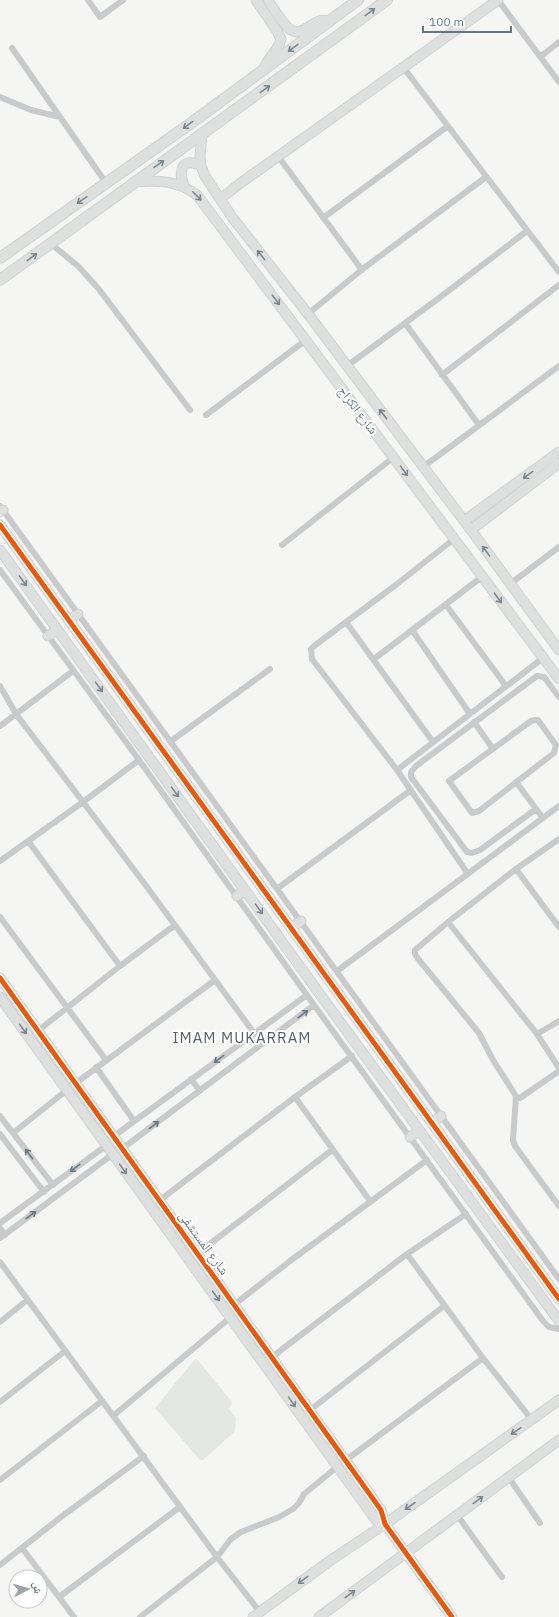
<svg xmlns="http://www.w3.org/2000/svg" width="559" height="1617" font-family="'IBM Plex Sans','Noto Naskh Arabic',sans-serif">
	<rect width="100%" height="100%" fill="#f5f5f3"/>
	<path fill="#e3e7e1" d="M195,1359H197L231,1401L232,1404L229,1409L236,1418L235,1431L203,1460H200L155,1408Z"/>
	<g fill="none" stroke-linecap="round" stroke-linejoin="round">
		<defs>
			<path id="secondary" d="M256,0L277,31L281,39C279,51 268,56 264,69
				M268,0C273,8 283,25 291,30C304,38 313,16 329,21
				M202,133L200,157L201,166L205,176L232,217L308,314L471,530L559,650
				M134,182C158,180 177,180 197,195L559,679
				M184,186C178,171 182,156 201,166
				M220,199L242,182L498,0
				M0,512L3,510
				M464,521L559,452
				M0,525L559,1299
				M471,530L559,463
				M0,550L319,993L559,1321
				M69,621L78,614
				M48,636L57,629
				M237,896L245,890
				M291,928L301,921
				M0,978L381,1510L385,1524L452,1617
				M0,997L373,1516L378,1522L385,1524
				M432,1123L441,1116
				M410,1137L419,1130
				M253,1617L331,1560L385,1524L559,1400
				M319,1617L559,1440"/>
			<path id="primary" d="M0,258L194,121L358,0
				M0,280C128,186 258,94 387,0"/>
		</defs>
		<use href="#secondary" stroke="#d1d2d3" stroke-width="11"/>
		<use href="#primary" stroke="#d2d2d2" stroke-width="12"/>
		<path stroke="#c9cacb" stroke-width="6" d="M88,0L100,17L123,0
			M498,0L559,82
			M12,48L106,183
			M540,57L559,42
			M403,67L559,272
			M0,97L31,110L60,117
			M278,156L362,270
			M323,218L448,126
			M50,243L78,266L98,288L190,410
			M308,314L364,268L486,177
			M405,323L479,425
			M347,366L443,295L527,231
			M442,375L559,285
			M206,415L306,340
			M423,467L559,366
			M0,506L559,1279
			M454,539L397,584L314,646L311,649L312,659L397,770L543,658
			M282,545L394,457
			M0,570L139,760L314,1005L543,1321L549,1327L559,1329
			M510,584L559,547
			M446,605L506,686
			M346,622L433,742
			M412,630L470,714
			M374,659L483,576
			M0,686L16,714L83,802L0,861
			M535,720H538L556,745L554,753L479,811L472,813L449,781L531,721Z
			M474,722L493,749
			M0,726L73,671
			M171,741L270,669
			M139,760L83,802L147,887L254,1033
			M397,770L468,874
			M516,782L543,818
			M536,809L480,850L472,853L467,852L411,777V772L416,766L537,676L544,677L559,697
			M559,839L516,869L448,922L415,950V954L419,960L479,1033L493,1060L516,1096L513,1140L515,1146L559,1206
			M28,841L120,966L39,1030
			M516,869L559,927
			M278,888L411,790
			M0,917L106,1060
			M448,922L537,1034L559,1068
			M120,966L175,925
			M337,971L559,806
			M537,1034L559,1021
			M96,1067L134,1121
			M191,1079L200,1091
			M76,1083L215,980
			M516,1096L518,1098H520L559,1071
			M295,1097L370,1201
			M0,1116L53,1185
			M13,1133L67,1090
			M0,1134L44,1192
			M114,1136L307,995
			M123,1148L314,1005
			M160,1200L295,1097L352,1056
			M0,1223L107,1145
			M0,1228L5,1235
			M0,1238L113,1154
			M198,1253L332,1150
			M407,1254L483,1358L532,1420
			M0,1262L217,1557L260,1612
			M235,1304L290,1261L427,1160
			M0,1322L27,1300
			M272,1357L407,1254L466,1214
			M0,1402L65,1351
			M310,1410L444,1306
			M113,1416L231,1317
			M346,1460L483,1358
			M509,1478L540,1523
			M0,1480L102,1401
			M457,1515L502,1577
			M22,1548L74,1617
			M0,1565L61,1517L144,1456
			M59,1597L180,1507
			M140,1617L217,1557L231,1539L241,1532L279,1517L293,1509L299,1503L304,1494L337,1467"/>
		<use href="#secondary" stroke="#dedfdf" stroke-width="9"/>
		<use href="#primary" stroke="#dedfdf" stroke-width="10"/>
		<defs>
			<path id="cycleway" d="M0,525L559,1299
				M0,978L381,1510L385,1524L452,1617"/>
		</defs>
		<use href="#cycleway" stroke="#fff" stroke-width="8"/>
		<use href="#cycleway" stroke="#e8590c" stroke-width="5"/>
	</g>
	<defs><path id="oneway-shaft" d="M-6 0H5M1.5-3L5.5 0L1.5 3" fill="none" stroke-width="1.6" stroke-linecap="round" stroke-linejoin="round"/></defs>
	<g stroke="#788790">
		<use href="#oneway-shaft" transform="translate(370 12) rotate(-36)"/>
		<use href="#oneway-shaft" transform="translate(293 48) rotate(144)"/>
		<use href="#oneway-shaft" transform="translate(265 89) rotate(-36)"/>
		<use href="#oneway-shaft" transform="translate(188 125) rotate(144)"/>
		<use href="#oneway-shaft" transform="translate(159 164) rotate(-35)"/>
		<use href="#oneway-shaft" transform="translate(197 196) rotate(45)"/>
		<use href="#oneway-shaft" transform="translate(82 200) rotate(145)"/>
		<use href="#oneway-shaft" transform="translate(261 255) rotate(-128)"/>
		<use href="#oneway-shaft" transform="translate(32 257) rotate(-37)"/>
		<use href="#oneway-shaft" transform="translate(276 300) rotate(53)"/>
		<use href="#oneway-shaft" transform="translate(383 414) rotate(-127)"/>
		<use href="#oneway-shaft" transform="translate(404 471) rotate(54)"/>
		<use href="#oneway-shaft" transform="translate(528 475) rotate(144)"/>
		<use href="#oneway-shaft" transform="translate(486 551) rotate(-126)"/>
		<use href="#oneway-shaft" transform="translate(23 581) rotate(54)"/>
		<use href="#oneway-shaft" transform="translate(498 598) rotate(53)"/>
		<use href="#oneway-shaft" transform="translate(99 687) rotate(54)"/>
		<use href="#oneway-shaft" transform="translate(175 792) rotate(54)"/>
		<use href="#oneway-shaft" transform="translate(259 909) rotate(54)"/>
		<use href="#oneway-shaft" transform="translate(23 1029) rotate(54)"/>
		<use href="#oneway-shaft" transform="translate(123 1169) rotate(55)"/>
		<use href="#oneway-shaft" transform="translate(216 1296) rotate(54)"/>
		<use href="#oneway-shaft" transform="translate(292 1402) rotate(55)"/>
		<use href="#oneway-shaft" transform="translate(516 1431) rotate(145)"/>
		<use href="#oneway-shaft" transform="translate(478 1500) rotate(-36)"/>
		<use href="#oneway-shaft" transform="translate(410 1506) rotate(145)"/>
		<use href="#oneway-shaft" transform="translate(303 1580) rotate(144)"/>
		<use href="#oneway-shaft" transform="translate(350 1594) rotate(-36)"/>
	</g>
	<g stroke="#6b7b86">
		<use href="#oneway-shaft" transform="translate(303 1014) rotate(-37)"/>
		<use href="#oneway-shaft" transform="translate(219 1059) rotate(144)"/>
		<use href="#oneway-shaft" transform="translate(154 1125) rotate(-37)"/>
		<use href="#oneway-shaft" transform="translate(29 1154) rotate(-127)"/>
		<use href="#oneway-shaft" transform="translate(75 1168) rotate(143)"/>
		<use href="#oneway-shaft" transform="translate(31 1215) rotate(-37)"/>
	</g>
	<g text-anchor="middle" dominant-baseline="central" stroke-width="4" stroke-linejoin="round" paint-order="stroke">
		<g font-size="13" fill="#667782" stroke="#fff">
			<text transform="translate(358 410) rotate(53)">شارع الكراج</text>
			<text transform="translate(204 1243) rotate(54)">شارع المستشفى</text>
		</g>
		<g font-size="15" letter-spacing="1" fill="#545f68" stroke="#fff">
			<text x="242" y="1037">IMAM MUKARRAM</text>
		</g>
	</g>
	<g transform="translate(28 1589) rotate(84)"><circle r="19" fill="#ffffff" stroke="#c2c9cd"/>
	<path d="M0-3L7 15L0 10L-7 15Z" fill="#98a3aa"/>
	<text y="-6" font-size="11" font-weight="bold" text-anchor="middle" fill="#667782">ش</text>
	</g>
	<path d="M423 26v6h88v-6" fill="none" stroke="#667782" stroke-width="2"/>
	<text x="429" y="26" font-size="12" fill="#667782" stroke="#ffffff" stroke-width="3" paint-order="stroke">100 m</text>
</svg>
